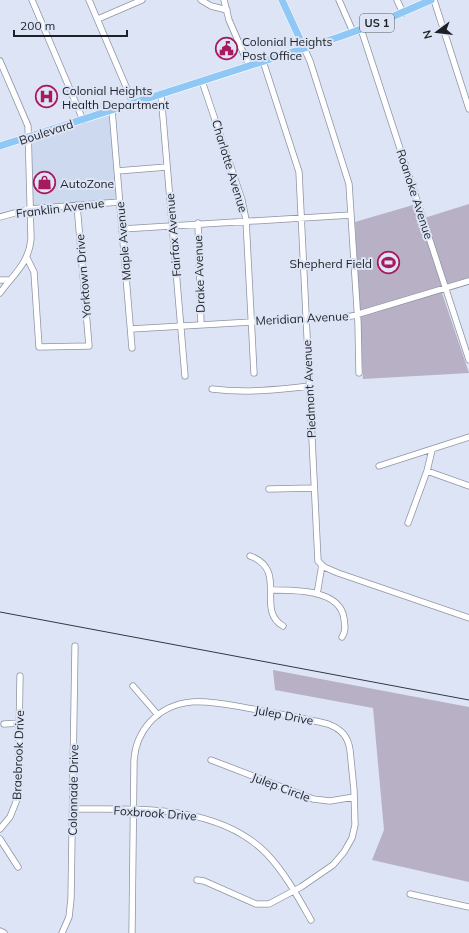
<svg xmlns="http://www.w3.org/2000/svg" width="469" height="933" font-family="Mulish,sans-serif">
	<rect width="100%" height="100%" fill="#dce4f5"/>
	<path fill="#cdd9ef" d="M111,115L117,200L32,207L31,139Z"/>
	<path fill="#b8b0c5" d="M469,204V284L442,293L469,373L363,379L355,222L413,205L418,220Z
		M273,670L469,707V882L372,860L384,830L373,708L275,690Z"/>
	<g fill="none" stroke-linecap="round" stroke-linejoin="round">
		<defs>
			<path id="minor" d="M32,0L83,120
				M89,0L133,103
				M201,0L211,6L227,10
				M224,0L229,20L249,66
				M339,0L353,32
				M397,0L403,13
				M434,0L469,109
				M98,19L142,0
				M361,29L469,360
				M304,48L310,61L349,184L358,323L359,373
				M0,61L28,126L31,239C29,263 13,275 0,293
				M263,61L299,172L318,561L324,567L338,573L469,618
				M202,81L242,200L246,220L254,373
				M161,94L185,376
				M112,110L132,348
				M117,171L167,167
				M0,217L29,209L120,202
				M198,223L201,324
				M122,229L351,215
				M27,258L34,272L39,347L89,346L77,205
				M0,280H10
				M131,329L352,316L469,281
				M212,389C245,393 276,390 309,386
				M379,466L469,437
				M427,471L469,486
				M269,489L314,488
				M408,523L427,471L432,450
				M250,556C289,570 255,610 283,626
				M271,590C294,590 341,589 344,619C345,626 346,631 342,637
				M317,594L322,565
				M133,686L158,715
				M4,724L20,723
				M211,760L313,799L330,801L354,797
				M73,809C138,809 218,804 267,854C285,873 298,897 311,920
				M0,829L10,817L18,797L20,676
				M0,839L18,867
				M410,894L469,907
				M0,931L4,933
				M62,933L69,917L71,899L75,646
				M132,933L134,760C135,746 141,732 150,722C179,691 217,703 253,709C278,714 303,718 328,724C341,729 348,736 350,750L354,790L355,825L352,838L344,852L333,865L301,887L269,904H256L204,881L197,880"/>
			<path id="major" d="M282,0L304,48
				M0,146L339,37L378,23L431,0"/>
		</defs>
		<use href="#minor" stroke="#8d94a4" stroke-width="7"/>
		<use href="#major" stroke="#fff" stroke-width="8"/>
		<use href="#minor" stroke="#fff" stroke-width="5.5"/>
		<use href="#major" stroke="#90c8f5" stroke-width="7"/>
		<path stroke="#353840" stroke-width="1" d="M0,612L469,700"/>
	</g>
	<defs>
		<symbol id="civic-ring" viewBox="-11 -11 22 22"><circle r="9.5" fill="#dce4f5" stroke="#a71a5d" stroke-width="1.5"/><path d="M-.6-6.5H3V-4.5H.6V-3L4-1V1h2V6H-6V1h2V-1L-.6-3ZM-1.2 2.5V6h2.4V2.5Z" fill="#a71a5d"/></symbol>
		<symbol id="hospital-ring" viewBox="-11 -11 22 22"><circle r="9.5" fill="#dce4f5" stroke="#a71a5d" stroke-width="1.5"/><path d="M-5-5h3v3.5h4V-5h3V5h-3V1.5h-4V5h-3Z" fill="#a71a5d"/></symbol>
		<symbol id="shop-ring" viewBox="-11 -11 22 22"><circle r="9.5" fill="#dce4f5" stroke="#a71a5d" stroke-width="1.5"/><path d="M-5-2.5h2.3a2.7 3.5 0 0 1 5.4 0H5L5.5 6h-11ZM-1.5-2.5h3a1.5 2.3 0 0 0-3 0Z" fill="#a71a5d"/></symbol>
		<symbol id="stadium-ring" viewBox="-11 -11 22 22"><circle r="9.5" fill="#dce4f5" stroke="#a71a5d" stroke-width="1.5"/><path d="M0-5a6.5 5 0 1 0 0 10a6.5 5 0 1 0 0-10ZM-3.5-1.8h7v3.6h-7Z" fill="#a71a5d"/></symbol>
	</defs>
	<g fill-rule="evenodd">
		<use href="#civic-ring" x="214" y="36" width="25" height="25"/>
		<use href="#hospital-ring" x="34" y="84" width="25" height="25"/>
		<use href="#shop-ring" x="32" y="170" width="25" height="25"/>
		<use href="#stadium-ring" x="376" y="250" width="25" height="25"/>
	</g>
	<g text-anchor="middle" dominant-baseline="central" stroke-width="4" stroke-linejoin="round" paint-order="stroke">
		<rect fill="#dce4f5" stroke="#575c65" stroke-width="1" x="360" y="14" width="34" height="18" rx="3"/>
		<g font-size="11" font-weight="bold" fill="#1e2127">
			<text x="377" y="23">US 1</text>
		</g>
		<g font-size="12" fill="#1e2127" stroke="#dce4f5" text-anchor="start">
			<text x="242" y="41">Colonial Heights<tspan x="242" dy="14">Post Office</tspan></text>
			<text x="62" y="90">Colonial Heights<tspan x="62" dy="14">Health Department</tspan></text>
			<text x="60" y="183">AutoZone</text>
			<text x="372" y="263" text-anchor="end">Shepherd Field</text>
		</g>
		<g font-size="12" fill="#1e2127" stroke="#dce4f5">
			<text transform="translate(46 132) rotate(-18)">Boulevard</text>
			<text transform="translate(230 166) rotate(73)">Charlotte Avenue</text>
			<text transform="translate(415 194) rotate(72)">Roanoke Avenue</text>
			<text transform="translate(60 208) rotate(-7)">Franklin Avenue</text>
			<text transform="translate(173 235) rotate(-95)">Fairfax Avenue</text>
			<text transform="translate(123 241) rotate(-95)">Maple Avenue</text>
			<text transform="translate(199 274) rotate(-92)">Drake Avenue</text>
			<text transform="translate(83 276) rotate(-95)">Yorktown Drive</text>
			<text transform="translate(302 318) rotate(-3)">Meridian Avenue</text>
			<text transform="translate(309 389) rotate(-93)">Piedmont Avenue</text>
			<text transform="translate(284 715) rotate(11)">Julep Drive</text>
			<text transform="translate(18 755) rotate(-88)">Braebrook Drive</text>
			<text transform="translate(281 787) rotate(21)">Julep Circle</text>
			<text transform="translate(73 790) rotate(-89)">Colonnade Drive</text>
			<text transform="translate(155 813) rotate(4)">Foxbrook Drive</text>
		</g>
	</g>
	<g transform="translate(437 32) rotate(255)" stroke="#dce4f5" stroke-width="3" paint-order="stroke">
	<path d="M0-3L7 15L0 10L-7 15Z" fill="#1e2127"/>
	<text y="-6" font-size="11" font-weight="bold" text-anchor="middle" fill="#1e2127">N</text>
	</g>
	<path d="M14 30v6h113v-6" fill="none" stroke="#1e2127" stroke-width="2"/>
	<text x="20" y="30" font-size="12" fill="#1e2127" stroke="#dce4f5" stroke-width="3" paint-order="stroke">200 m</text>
</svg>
